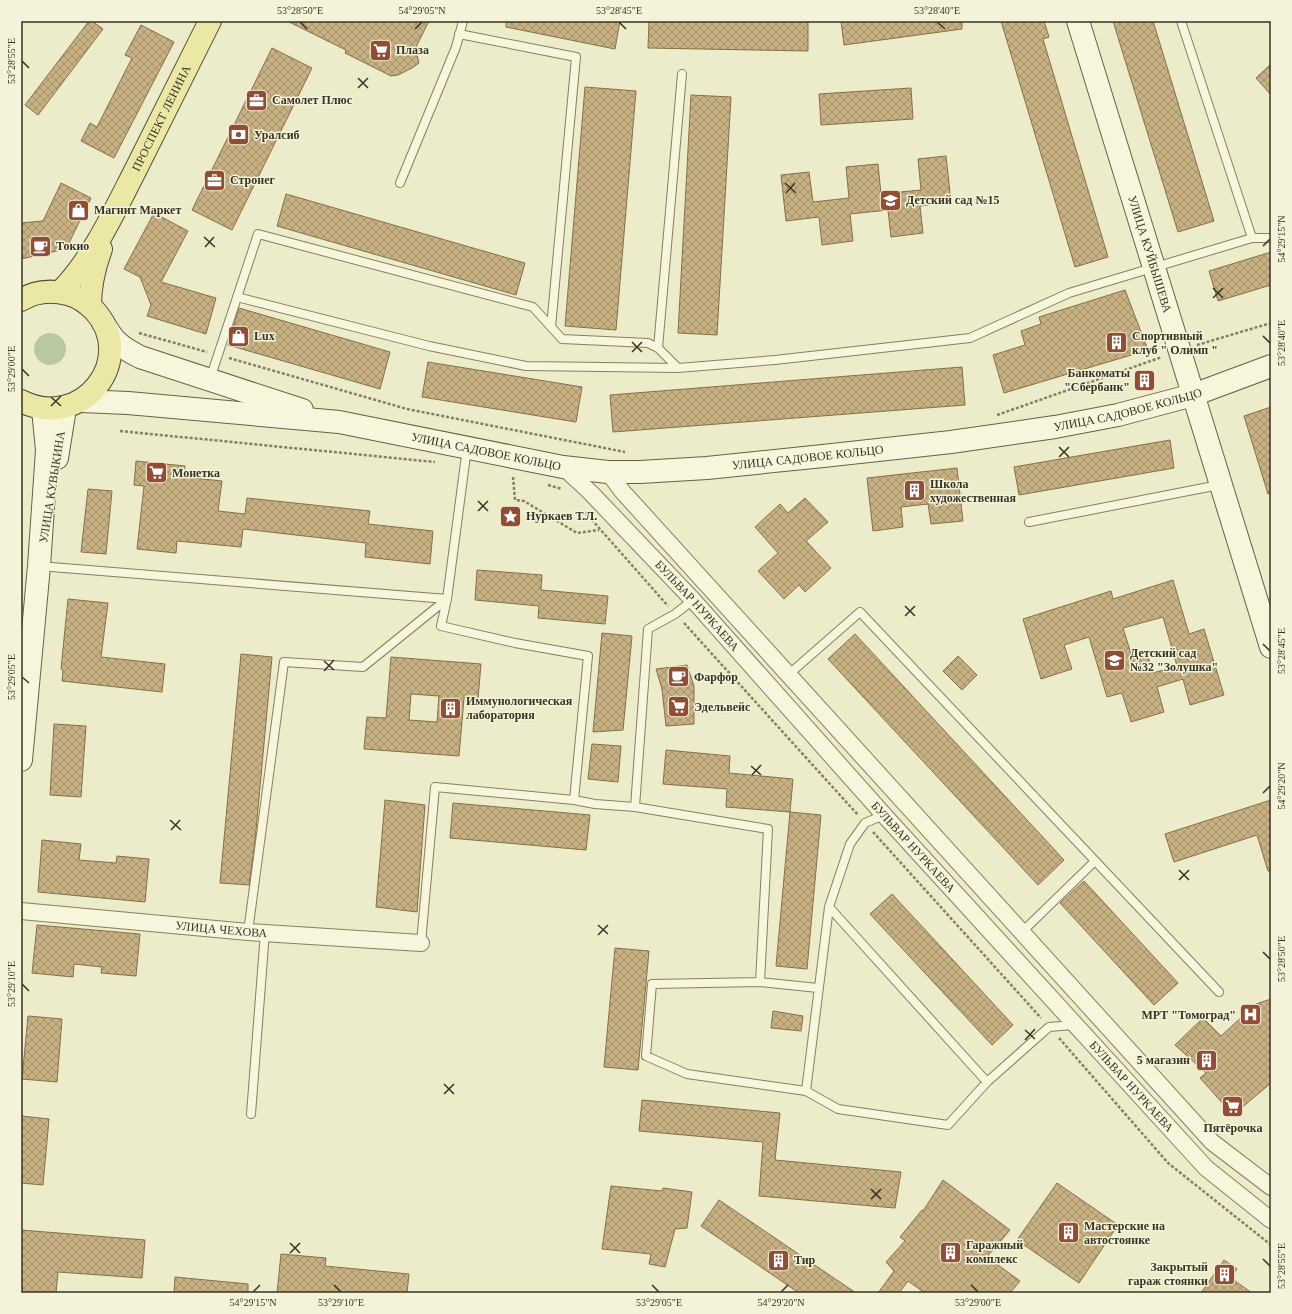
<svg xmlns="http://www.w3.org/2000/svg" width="1292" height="1314" font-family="Georgia,serif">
	<defs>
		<pattern id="building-cross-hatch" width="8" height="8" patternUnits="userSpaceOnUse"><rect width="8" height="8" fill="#c7b183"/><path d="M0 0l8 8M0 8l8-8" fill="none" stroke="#a3916b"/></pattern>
	</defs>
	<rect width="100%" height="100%" fill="#ecebca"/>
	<path fill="#b9c99f" d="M34 349a16 16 0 1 1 32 0a16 16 0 1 1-32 0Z"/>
	<path fill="url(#building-cross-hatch)" stroke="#857047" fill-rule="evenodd" d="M89,21H92L103,29L38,115L25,105Z
		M287,21H429L417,45L416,51L419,63L412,68L398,75L391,76L345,53L346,50Z
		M506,21H620L615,49L506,27Z
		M649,21H808V51L648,48Z
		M841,21H962V29L844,45Z
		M1001,21H1044L1049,37L1043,39L1108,257L1075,267Z
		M1113,21H1153L1214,221L1178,232Z
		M141,25L174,42L114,158L81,141L90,123L97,127L132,58L125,55Z
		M272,48L312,68L232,230L192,210Z
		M1271,64V95L1256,78Z
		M585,87L636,91L616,330L565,326Z
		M911,88L913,119L821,125L819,94Z
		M691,95L731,97L717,335L678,333Z
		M946,156L951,202L920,206L923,233L891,237L888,210L850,214L853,241L822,245L819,217L786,221L781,175L809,172L813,202L849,198L846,167L878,164L881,194L921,190L918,159Z
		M61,183L91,198L66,249L21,259V223L43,221Z
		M286,194L525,263L516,295L277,226Z
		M154,213L188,231L161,282L216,298L206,334L147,316L151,305L140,277L124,269Z
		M1271,252V285L1218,301L1209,271Z
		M1125,290L1148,350L1004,393L993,355L1025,345L1021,331L1041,324L1039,317Z
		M239,308L390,352L380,389L228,345Z
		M428,362L582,387L576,422L422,397Z
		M962,367L965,405L613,432L610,395Z
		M1271,407V493L1268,494L1244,416Z
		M1170,440L1174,468L1019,495L1014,467Z
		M136,461L185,466L184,477L222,481L218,511L245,514L247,498L370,511L368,524L433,531L430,564L365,557L366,543L243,529L241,547L177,541L176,553L137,549L144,486L134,485Z
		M957,468L963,521L931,524L928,504L901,507L903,527L873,531L867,478Z
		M88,489L112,491L106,554L81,552Z
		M805,498L828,522L806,541L831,568L805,592L799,585L784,599L758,571L778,553L755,527L780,504L788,513Z
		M477,570L542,575L541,590L608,596L605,624L538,618L539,606L475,600Z
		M1173,580L1189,634L1204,629L1224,695L1190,705L1183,679L1157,687L1164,712L1131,722L1122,693L1107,697L1089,637L1064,645L1072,669L1041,679L1023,619L1111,591L1113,599ZM1163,617L1177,666L1153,673L1147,653L1132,657L1123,628Z
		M68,599L108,603L101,657L165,664L162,692L62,681L63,670L61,669Z
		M602,633L632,636L623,730L593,732Z
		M855,634L1064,860L1038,885L828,659Z
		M241,654L272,657L255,841L249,885L220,883Z
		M958,656L977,675L962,690L943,671Z
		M391,657L481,664L478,699L464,698L459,756L364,749L367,717L386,718ZM411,694L439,696L437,722L409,720Z
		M687,665L694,686V724L666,726L662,689L656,669Z
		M54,724L86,726L81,797L50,795Z
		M592,744L621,746L618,782L588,779Z
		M666,750L730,756L729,773L793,779L790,812L726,807L727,789L663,784Z
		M385,800L425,805L417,912L376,907Z
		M1271,800V871H1268L1257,835L1174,862L1165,834Z
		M453,803L590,815L586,850L450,838Z
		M790,812L821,815L807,969L776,966Z
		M42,840L81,844L79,860L116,863L117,856L149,859L145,902L38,892Z
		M1084,881L1178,983L1154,1005L1060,903Z
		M892,894L1013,1025L992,1045L870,914Z
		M37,925L140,934L136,976L101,973L102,967L74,964L73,977L32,973Z
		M615,948L649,951L638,1070L604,1067Z
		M1271,999V1083L1233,1115L1200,1078L1206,1073L1175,1045L1203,1018L1221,1036L1256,1004Z
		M773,1011L803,1016L801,1031L771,1028Z
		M28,1016L62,1019L57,1082L22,1079Z
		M642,1100L780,1113L775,1160L901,1172L895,1208L759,1196L763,1142L639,1131Z
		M21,1116L49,1119L43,1185L21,1183Z
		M943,1180L1010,1230L987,1257L1020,1281L1010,1293H925L908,1281L899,1293H878L894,1271L886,1262L905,1241L900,1237L922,1210L923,1211Z
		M1057,1183L1118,1225L1079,1283L1017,1240Z
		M611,1186L662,1191L663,1188L692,1192L687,1228L675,1229L665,1267L649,1264L651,1254L602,1249Z
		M719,1200L856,1293H799L701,1226Z
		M21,1230L145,1240L142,1278L58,1272L56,1293H21Z
		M281,1254L326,1258L325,1266L409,1274L407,1293H277Z
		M1224,1260L1237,1269L1231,1278L1252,1293H1201Z
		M175,1277L248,1284V1293H174Z"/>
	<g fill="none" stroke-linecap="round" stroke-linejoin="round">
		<defs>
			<path id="lane" d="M1181,21L1252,238
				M459,34L576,57L551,327
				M400,183L456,47L463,21
				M237,297L429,346L526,366L678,368
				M658,348L682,74
				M210,379L258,234L533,307L562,339L648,343L658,348L678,368L775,360L970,338L1069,293L1252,238H1271
				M467,448L447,599L441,626L515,643L588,656L574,800L595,804L635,807
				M1029,522L1219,485
				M39,566L447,599
				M693,600L675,614L648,629L635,807L768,829L760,982L818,988
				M788,675L860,612L1219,992
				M884,815L865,823L850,844L829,907L806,1091L838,1109L948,1125L987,1082L1049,1027L1074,1025
				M829,907L987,1082
				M248,932L284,662L363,667L447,599
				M1022,932L1095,861
				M421,943L435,787L574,800
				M760,982L652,984L646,1056L687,1074L806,1091
				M251,1114L265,932"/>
			<g id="street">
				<path id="s1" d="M563,467L590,492L693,600L884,815L1206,1168L1271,1220"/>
				<path d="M608,472L622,491L1212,1142L1271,1187"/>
				<path id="s2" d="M21,911L248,932L421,943"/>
			</g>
			<g id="secondary">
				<path id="s3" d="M1078,21L1271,647"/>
				<path d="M104,324C115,343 121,347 140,357L302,410"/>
				<path id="s4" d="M81,401L128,403L339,422L563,467L608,472H640L707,468L823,456L951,442L1055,427L1118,415L1193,395L1271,366"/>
				<path d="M57,458L65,408"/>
				<path d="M21,760L39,566L47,450L43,409"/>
			</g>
			<g id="primary">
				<path id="s5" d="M60,292C91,262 115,210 135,171C160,121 185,71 210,21"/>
				<path d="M21,300C35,291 52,290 68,294C78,297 87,303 94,310C139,359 82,432 21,401"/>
				<path d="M90,306C90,286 94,268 101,249"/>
			</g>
		</defs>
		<use href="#lane" stroke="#877f60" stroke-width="10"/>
		<use href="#street" stroke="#877f60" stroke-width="18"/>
		<use href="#secondary" stroke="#696043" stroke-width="24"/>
		<use href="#primary" stroke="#564d33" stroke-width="24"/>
		<path stroke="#877f60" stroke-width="2.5" stroke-dasharray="3 2" stroke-linecap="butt" d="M139,333L207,352
			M1197,345L1271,323
			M229,358L407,409L625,452
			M997,415L1162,357
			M120,431L435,462
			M513,477L515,500L524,501L577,533L599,530
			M548,485L562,489
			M585,512L668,606
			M684,623L858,815
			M873,832L1041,1018
			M1059,1038L1168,1163L1271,1245"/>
		<use href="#lane" stroke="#f7f6dd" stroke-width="8"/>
		<use href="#street" stroke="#f7f6dd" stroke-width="16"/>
		<use href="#secondary" stroke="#f7f6dd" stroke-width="22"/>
		<use href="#primary" stroke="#ebe8a6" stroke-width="22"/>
	</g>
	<path fill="none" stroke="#393322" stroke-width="1.5" d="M300,22L307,29M619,22L626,29M937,22L945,29M415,29L422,22M22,61L29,68M358,78L368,88M358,88L368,78M785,183L796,193M786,193L795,183M204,237L215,247M1263,246L1270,239M205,247L214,237M1213,288L1223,298M1213,298L1223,288M1263,336L1270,343M632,342L642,352M632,352L642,342M22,369L29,376M51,397L61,406M51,406L61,396M1059,447L1069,457M1059,457L1069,447M478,501L488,511M478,511L488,501M905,606L915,616M905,616L915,606M1263,644L1270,651M324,661L334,670M324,671L334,660M22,677L29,683M751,766L761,775M752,775L761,765M1263,793L1270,786M170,820L181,830M171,830L180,820M1179,870L1189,880M1179,880L1189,870M598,925L608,934M598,935L608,925M1263,952L1270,959M22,984L29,991M1025,1030L1035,1039M1025,1040L1035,1029M444,1084L454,1094M444,1094L454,1084M871,1189L881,1199M871,1199L881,1189M290,1243L300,1253M290,1253L300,1243M1263,1259L1270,1266M334,1285L341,1292M652,1285L659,1292M971,1285L978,1292M253,1292L260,1285M781,1292L788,1285"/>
	<defs>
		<symbol id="supermarket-square" viewBox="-11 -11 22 22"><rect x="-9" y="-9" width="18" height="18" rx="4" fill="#924d34" stroke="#f4f3d9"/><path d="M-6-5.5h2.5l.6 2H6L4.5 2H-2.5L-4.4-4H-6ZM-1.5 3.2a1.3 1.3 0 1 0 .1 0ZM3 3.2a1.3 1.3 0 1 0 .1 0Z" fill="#fff"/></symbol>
		<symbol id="office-square" viewBox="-11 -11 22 22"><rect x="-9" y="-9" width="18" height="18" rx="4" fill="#924d34" stroke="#f4f3d9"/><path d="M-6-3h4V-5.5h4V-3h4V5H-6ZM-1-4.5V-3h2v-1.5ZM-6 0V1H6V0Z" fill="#fff"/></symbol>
		<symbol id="bank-square" viewBox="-11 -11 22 22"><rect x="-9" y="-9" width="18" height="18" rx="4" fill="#924d34" stroke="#f4f3d9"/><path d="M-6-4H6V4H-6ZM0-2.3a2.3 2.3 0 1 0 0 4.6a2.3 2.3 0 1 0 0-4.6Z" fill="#fff"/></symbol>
		<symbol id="school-square" viewBox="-11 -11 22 22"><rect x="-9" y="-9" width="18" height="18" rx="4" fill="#924d34" stroke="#f4f3d9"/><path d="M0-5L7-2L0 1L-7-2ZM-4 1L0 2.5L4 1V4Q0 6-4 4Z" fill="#fff"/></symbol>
		<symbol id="shop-square" viewBox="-11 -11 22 22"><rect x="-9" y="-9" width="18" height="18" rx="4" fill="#924d34" stroke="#f4f3d9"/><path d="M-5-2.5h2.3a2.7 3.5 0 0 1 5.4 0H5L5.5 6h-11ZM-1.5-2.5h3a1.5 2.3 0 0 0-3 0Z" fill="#fff"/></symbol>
		<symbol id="cafe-square" viewBox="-11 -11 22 22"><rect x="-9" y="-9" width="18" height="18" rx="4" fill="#924d34" stroke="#f4f3d9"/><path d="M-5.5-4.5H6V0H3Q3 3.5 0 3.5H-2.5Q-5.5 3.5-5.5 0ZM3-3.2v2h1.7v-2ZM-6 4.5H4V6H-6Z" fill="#fff"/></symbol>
		<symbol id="building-square" viewBox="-11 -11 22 22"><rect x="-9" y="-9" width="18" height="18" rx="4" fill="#924d34" stroke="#f4f3d9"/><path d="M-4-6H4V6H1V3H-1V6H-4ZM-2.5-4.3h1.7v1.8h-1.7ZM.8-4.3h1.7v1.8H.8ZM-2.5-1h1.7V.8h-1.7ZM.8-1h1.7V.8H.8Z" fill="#fff"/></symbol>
		<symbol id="sight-square" viewBox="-11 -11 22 22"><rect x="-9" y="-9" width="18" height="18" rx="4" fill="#924d34" stroke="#f4f3d9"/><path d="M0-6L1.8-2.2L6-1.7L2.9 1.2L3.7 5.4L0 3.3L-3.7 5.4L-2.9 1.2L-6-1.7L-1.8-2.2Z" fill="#fff"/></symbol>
		<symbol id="hospital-square" viewBox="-11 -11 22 22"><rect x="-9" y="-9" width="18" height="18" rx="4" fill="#924d34" stroke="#f4f3d9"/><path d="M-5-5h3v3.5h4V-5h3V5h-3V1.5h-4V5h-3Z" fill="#fff"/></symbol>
	</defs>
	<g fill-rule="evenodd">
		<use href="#supermarket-square" x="368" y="38" width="25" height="25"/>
		<use href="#office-square" x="244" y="88" width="25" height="25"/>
		<use href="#bank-square" x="226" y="122" width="25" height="25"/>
		<use href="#office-square" x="202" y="168" width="25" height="25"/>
		<use href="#school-square" x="878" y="188" width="25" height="25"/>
		<use href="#shop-square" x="66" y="198" width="25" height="25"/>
		<use href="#cafe-square" x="28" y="234" width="25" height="25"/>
		<use href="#shop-square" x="226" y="324" width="25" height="25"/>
		<use href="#building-square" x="1104" y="330" width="25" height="25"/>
		<use href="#building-square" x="1132" y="368" width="25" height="25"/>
		<use href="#supermarket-square" x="144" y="460" width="25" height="25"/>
		<use href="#building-square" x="902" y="478" width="25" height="25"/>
		<use href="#sight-square" x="498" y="504" width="25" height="25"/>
		<use href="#school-square" x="1102" y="648" width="25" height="25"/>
		<use href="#cafe-square" x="666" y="664" width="25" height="25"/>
		<use href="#supermarket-square" x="666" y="694" width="25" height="25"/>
		<use href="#building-square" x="438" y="696" width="25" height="25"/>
		<use href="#hospital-square" x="1238" y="1002" width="25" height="25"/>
		<use href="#building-square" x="1194" y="1048" width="25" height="25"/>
		<use href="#supermarket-square" x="1220" y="1094" width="25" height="25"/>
		<use href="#building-square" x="1056" y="1220" width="25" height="25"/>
		<use href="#building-square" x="938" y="1240" width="25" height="25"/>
		<use href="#building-square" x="766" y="1248" width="25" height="25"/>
		<use href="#building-square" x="1212" y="1262" width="25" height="25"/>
	</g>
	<g text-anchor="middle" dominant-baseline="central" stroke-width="3" stroke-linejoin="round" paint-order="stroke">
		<g font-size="12" font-weight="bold" fill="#393322" stroke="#f4f3d9" text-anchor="start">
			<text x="396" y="50">Плаза</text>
			<text x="272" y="100">Самолет Плюс</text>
			<text x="254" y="135">Уралсиб</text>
			<text x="230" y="180">Стронег</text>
			<text x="906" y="200">Детский сад №15</text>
			<text x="94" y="210">Магнит Маркет</text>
			<text x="56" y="246">Токио</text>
			<text x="254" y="336">Lux</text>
			<text x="1132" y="336">Спортивный<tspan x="1132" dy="14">клуб " Олимп "</tspan></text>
			<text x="1130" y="373" text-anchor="end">Банкоматы<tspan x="1130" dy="14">"Сбербанк"</tspan></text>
			<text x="172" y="473">Монетка</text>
			<text x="930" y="484">Школа<tspan x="930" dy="14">художественная</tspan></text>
			<text x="526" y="516">Нуркаев Т.Л.</text>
			<text x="1130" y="653">Детский сад<tspan x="1130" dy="14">№32 "Золушка"</tspan></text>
			<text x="694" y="677">Фарфор</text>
			<text x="466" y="701">Иммунологическая<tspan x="466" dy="14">лаборатория</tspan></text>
			<text x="694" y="707">Эдельвейс</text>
			<text x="1236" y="1015" text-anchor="end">МРТ "Томоград"</text>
			<text x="1190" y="1060" text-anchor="end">5 магазин</text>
			<text x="1233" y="1128" text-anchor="middle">Пятёрочка</text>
			<text x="1084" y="1226">Мастерские на<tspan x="1084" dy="14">автостоянке</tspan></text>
			<text x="966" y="1245">Гаражный<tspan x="966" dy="14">комплекс</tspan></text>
			<text x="794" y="1260">Тир</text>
			<text x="1208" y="1267" text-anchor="end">Закрытый<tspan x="1208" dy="14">гараж стоянки</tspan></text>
		</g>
		<g font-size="12" fill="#393322" stroke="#f4f3d9">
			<text stroke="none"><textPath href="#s5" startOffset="202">ПРОСПЕКТ ЛЕНИНА</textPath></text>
			<text stroke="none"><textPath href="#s3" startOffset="244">УЛИЦА КУЙБЫШЕВА</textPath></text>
			<text stroke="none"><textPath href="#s4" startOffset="1057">УЛИЦА САДОВОЕ КОЛЬЦО</textPath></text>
			<text stroke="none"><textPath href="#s4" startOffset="409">УЛИЦА САДОВОЕ КОЛЬЦО</textPath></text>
			<text stroke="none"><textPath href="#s4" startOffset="733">УЛИЦА САДОВОЕ КОЛЬЦО</textPath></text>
			<text transform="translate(52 487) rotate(-81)">УЛИЦА КУВЫКИНА</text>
			<text stroke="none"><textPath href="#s1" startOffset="193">БУЛЬВАР НУРКАЕВА</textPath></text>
			<text stroke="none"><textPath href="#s1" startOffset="517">БУЛЬВАР НУРКАЕВА</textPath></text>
			<text stroke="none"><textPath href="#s2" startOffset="201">УЛИЦА ЧЕХОВА</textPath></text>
			<text stroke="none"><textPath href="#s1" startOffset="841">БУЛЬВАР НУРКАЕВА</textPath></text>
		</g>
	</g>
	<rect width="1292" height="1314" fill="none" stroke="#f4f3d9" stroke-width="44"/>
	<rect x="22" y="22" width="1248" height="1270" fill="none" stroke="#393322" stroke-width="1.5"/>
	<g font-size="10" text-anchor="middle" fill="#393322">
		<text x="300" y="14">53°28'50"E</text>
		<text x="422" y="14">54°29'05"N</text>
		<text x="619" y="14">53°28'45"E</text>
		<text x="937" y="14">53°28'40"E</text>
		<text transform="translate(11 61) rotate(-90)" y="4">53°28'55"E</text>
		<text transform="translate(1281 239) rotate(-90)" y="4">54°29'15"N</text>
		<text transform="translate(1281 343) rotate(-90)" y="4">53°28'40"E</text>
		<text transform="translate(11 369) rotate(-90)" y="4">53°29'00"E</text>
		<text transform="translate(1281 651) rotate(-90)" y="4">53°28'45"E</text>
		<text transform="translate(11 677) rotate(-90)" y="4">53°29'05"E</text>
		<text transform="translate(1281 786) rotate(-90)" y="4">54°29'20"N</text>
		<text transform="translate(1281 959) rotate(-90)" y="4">53°28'50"E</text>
		<text transform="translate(11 984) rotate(-90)" y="4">53°29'10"E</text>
		<text transform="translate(1281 1266) rotate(-90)" y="4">53°28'55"E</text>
		<text x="253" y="1306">54°29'15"N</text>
		<text x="341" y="1306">53°29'10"E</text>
		<text x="659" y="1306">53°29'05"E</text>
		<text x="781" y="1306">54°29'20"N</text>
		<text x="978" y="1306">53°29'00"E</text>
	</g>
</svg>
